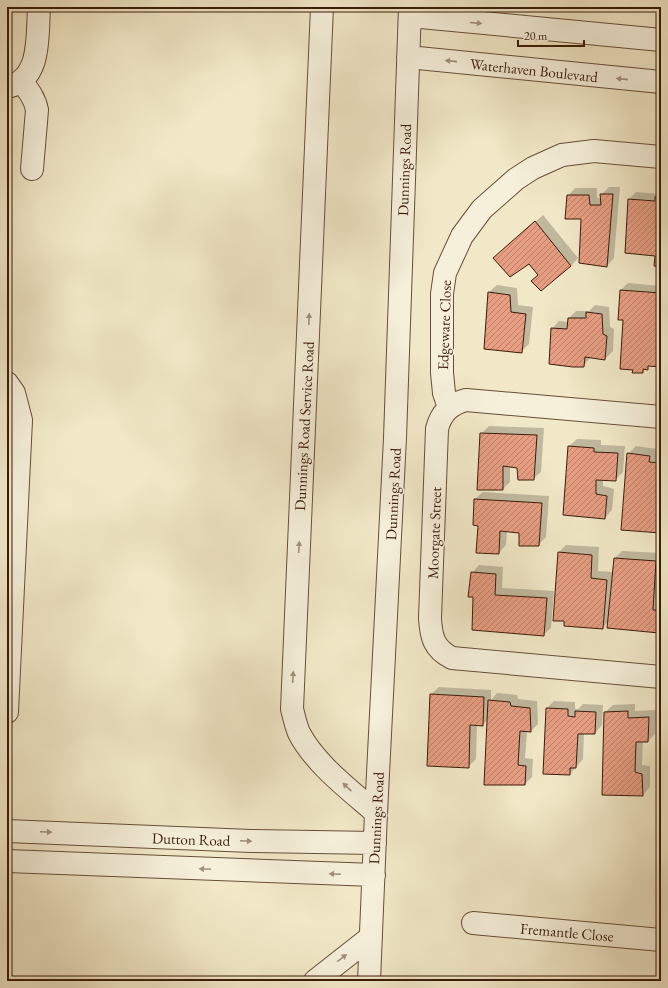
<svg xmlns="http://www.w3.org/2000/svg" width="668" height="988" font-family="'EB Garamond',serif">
	<defs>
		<pattern id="building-hatch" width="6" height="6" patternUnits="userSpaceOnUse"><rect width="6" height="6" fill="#e79e82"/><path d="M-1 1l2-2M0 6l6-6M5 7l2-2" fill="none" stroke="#bc8068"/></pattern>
	</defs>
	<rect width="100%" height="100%" fill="#f1e8c7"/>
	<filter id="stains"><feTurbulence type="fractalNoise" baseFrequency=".005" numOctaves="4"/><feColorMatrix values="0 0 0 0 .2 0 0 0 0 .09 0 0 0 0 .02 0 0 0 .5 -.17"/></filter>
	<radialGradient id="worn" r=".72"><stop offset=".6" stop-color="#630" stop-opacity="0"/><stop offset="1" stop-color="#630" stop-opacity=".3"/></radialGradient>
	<path fill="#0003" d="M609,187H620L614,258L607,266L582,218L568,196L575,188H597V198H602L601,195Z
		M636,192L659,194L661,192V266L656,255L626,252L629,199Z
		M543,215L578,258L571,266L538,275L529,263L502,251Z
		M628,283L661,286V366L651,365L642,372L634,369L624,319L621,290Z
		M497,285L517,288L518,305L533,307L529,344L521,352L489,292Z
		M595,305L609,307L610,327L614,329L613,351L605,359L591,357L583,366L552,329L559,321L569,322V318L576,311H589Z
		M489,426L544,428L541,472L533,479L518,467L510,466V482L503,489L481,434Z
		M577,439L601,440V445L625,446L623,472L615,480H603V486L614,489L612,510L605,518L569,446Z
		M636,446L657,449L656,455H661V532L628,454Z
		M483,492L549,496L546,537L538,545L520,532L507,531L506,545L499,553L479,525L475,499Z
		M566,545L599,547L598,571L613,572L615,558L622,551L661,553V630L658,632L609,621L602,628L559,552Z
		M479,565L503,567L502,588L554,591L551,628L543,635L474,596L472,573Z
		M439,687L491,690V700L497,693L517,695L518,699L537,701L538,724L531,731H527L525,758L533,759L532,777L525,784L489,719L482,725H477L476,759L468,767L428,765L431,694Z
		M554,701L575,702V709H578L583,704L603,705L602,725L595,733H584L583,759L570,774L547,708Z
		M635,704V711L656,710L655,734L648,741H643L642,765L650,766V787L643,795L605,712L613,705Z"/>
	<path fill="url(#building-hatch)" stroke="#3a1b08" d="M600,194H613L607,267L579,263L581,219H565L567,195H589L590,205H601Z
		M661,196V267L654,266L655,256L625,253L628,199L655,201V197Z
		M535,221L571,266L541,291L531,281L538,275L529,264L510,277L493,258Z
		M620,290L661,293V367L648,366V370L643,369V373H632L633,370L620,369L623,320H618Z
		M488,292L510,295L511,312L526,314L522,353L484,349Z
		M586,312L602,314L603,334L607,336L605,360L585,357L584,367H573L549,364L551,328L567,329L568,318H586Z
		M480,433L537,435L534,480H518L517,468L503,466V490H477Z
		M568,446L594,448V452L618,453L616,481L596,480V494L607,496L605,519L563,515Z
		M627,453L650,456L649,462L661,463V533L621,530Z
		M474,499L542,503L539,546H519V533L500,531L499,554L476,553L478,526L473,525Z
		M558,552L592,555L591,578L607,580L603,629L564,626V621H553Z
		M614,558L656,561L653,610H660L659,633L607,628Z
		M471,572L496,574L495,595L547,598L544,636L472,630L473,597H468Z
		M430,694L484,697L483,726L470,725L469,768L427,766Z
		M488,700L510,702L511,706L530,708L531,732L520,731L518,765L526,766L525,785H484Z
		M546,708L568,709V716L575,717V711L596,712L595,734H578L576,768H570V775L543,774Z
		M628,711V718L649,717L648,742H636L635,772L642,774L643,796L602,795L604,712Z
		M661,723V786H659Z"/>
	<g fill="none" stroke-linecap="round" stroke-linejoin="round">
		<defs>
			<path id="minor" d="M322,7L292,709C294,717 296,726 299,733C316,765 349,789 376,813
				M410,16L661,40
				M408,57L661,82
				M22,82C29,91 35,99 37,110L32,169
				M7,87C42,80 37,35 39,7
				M7,383L14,393L21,420L7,712
				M449,407L444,393L442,373V294L445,273L462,236L482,209L516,179L533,168L562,155L594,151L661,157
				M661,417L466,400C450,404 441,413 437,429L430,618C431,637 434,649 452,658L661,677
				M7,831L251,841L375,843
				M7,861L374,875
				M473,923L661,940
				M315,981L371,937
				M369,981L376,813L395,438L410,7"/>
		</defs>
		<use href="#minor" stroke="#684e38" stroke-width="24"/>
		<use href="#minor" stroke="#f6f0db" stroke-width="22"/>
	</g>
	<defs><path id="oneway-solid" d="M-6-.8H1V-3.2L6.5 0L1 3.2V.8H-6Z"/></defs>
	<g fill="#a1907c">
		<use href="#oneway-solid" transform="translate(476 23) rotate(5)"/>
		<use href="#oneway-solid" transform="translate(451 61) rotate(-174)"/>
		<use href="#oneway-solid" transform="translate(622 79) rotate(-174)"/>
		<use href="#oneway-solid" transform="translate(309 319) rotate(-88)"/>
		<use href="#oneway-solid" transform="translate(299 547) rotate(-87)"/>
		<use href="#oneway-solid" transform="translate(293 677) rotate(-87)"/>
		<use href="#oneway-solid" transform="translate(347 787) rotate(-137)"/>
		<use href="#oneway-solid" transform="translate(46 832) rotate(2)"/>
		<use href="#oneway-solid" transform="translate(246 841) rotate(2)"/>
		<use href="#oneway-solid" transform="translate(205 869) rotate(-178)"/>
		<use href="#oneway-solid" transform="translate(335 874) rotate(-178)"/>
		<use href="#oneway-solid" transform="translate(342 958) rotate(-37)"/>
	</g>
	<g text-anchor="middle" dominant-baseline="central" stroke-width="3" stroke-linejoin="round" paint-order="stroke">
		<g font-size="15" fill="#3a1b08" stroke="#f6f0db">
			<text transform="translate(534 70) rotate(6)">Waterhaven Boulevard</text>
			<text transform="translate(404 170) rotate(-88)">Dunnings Road</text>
			<text transform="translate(444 325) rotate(-88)">Edgeware Close</text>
			<text transform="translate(304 426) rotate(-87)">Dunnings Road Service Road</text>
			<text transform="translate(393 494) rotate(-87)">Dunnings Road</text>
			<text transform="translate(434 533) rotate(-88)">Moorgate Street</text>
			<text transform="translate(376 818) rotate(-87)">Dunnings Road</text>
			<text transform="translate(191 839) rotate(2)">Dutton Road</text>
			<text transform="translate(567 932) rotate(5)">Fremantle Close</text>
		</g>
	</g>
	<rect width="668" height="988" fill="none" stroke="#f1e8c7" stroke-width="24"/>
	<rect x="8" y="8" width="652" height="972" fill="none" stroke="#3a1b08" stroke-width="2"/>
	<rect x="12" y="12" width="644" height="964" fill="none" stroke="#3a1b08"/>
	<path d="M518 40v6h66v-6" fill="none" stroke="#3a1b08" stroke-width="2"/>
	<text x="524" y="40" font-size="12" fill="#3a1b08" stroke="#f6f0db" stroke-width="3" paint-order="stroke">20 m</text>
	<rect width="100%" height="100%" filter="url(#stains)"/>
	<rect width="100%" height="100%" fill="url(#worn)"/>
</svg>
